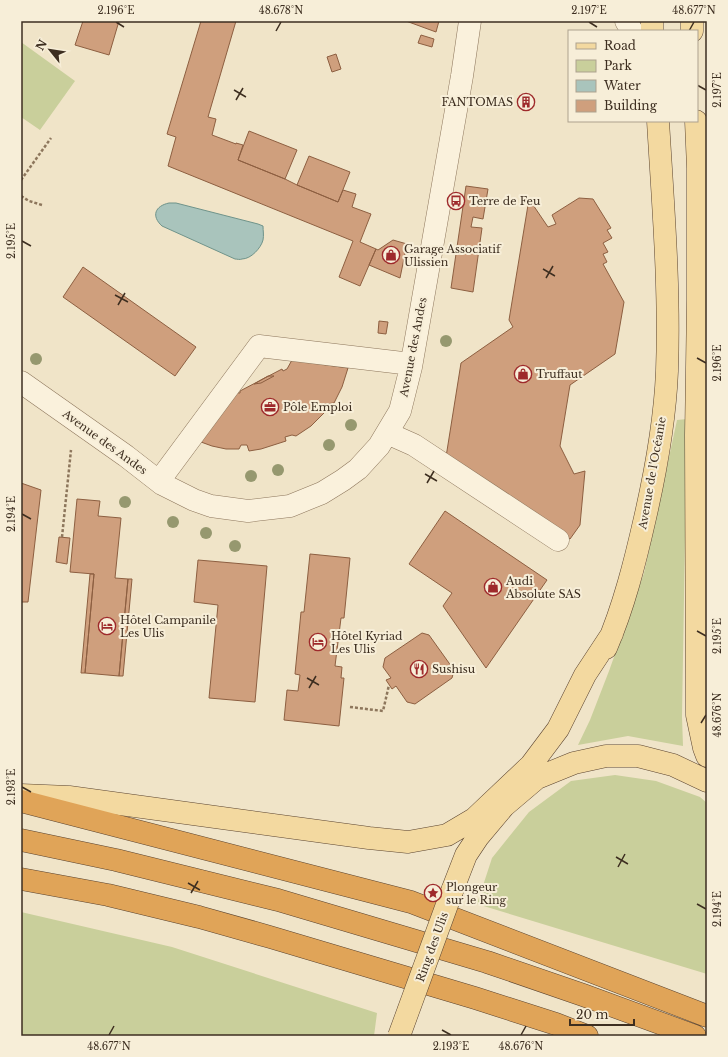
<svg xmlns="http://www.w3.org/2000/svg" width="728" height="1057" font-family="'Libre Baskerville',serif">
	<rect width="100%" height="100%" fill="#f0e4c8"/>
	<path fill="#c9cf9b" d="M21,42L75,81L40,130L21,117Z
		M687,419L682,717L683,746L628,736L578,745L590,720L609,671L644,573L677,420Z
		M615,775L656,781L700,797L707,803V974L477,904L492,858L529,812L571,781Z
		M21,912L172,947L377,1013L374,1036H21Z"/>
	<path fill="#a9c4bc" stroke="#6f938a" d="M169,203H176L258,224L263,226C263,231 264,235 263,240C261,248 251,259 242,259C240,260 237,259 235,259L162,226C151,216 155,206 169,203Z"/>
	<path fill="#cf9f7d" stroke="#8d5f41" d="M83,21H119L109,55L75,45Z
		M201,21H236L208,117L216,119L212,135L236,144V143L243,145L238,160L285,179L297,185L338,202L343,190L356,194L352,207L371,214L360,242L376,249L360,286L339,277L353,241L168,166L176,137L167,134Z
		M406,21H439L436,32Z
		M421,35L434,39L432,47L418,43Z
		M336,54L341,69L332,72L327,57Z
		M521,96L532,98L531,109L519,107Z
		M249,131L297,150L285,179L238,160Z
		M309,156L350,172L338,202L297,185Z
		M466,186L488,189L483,219L473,217L471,227L482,228L473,292L451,288Z
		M579,198L593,199L611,228L607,230L612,238L603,243L608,252L603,254L607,262L603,264L624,302L615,354L570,385L560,446L574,474L585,471L580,525L570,539L446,457L461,363L513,327L509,320L529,199L548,227L556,224L552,215Z
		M393,240L407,244L400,278L369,265L376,249L378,250Z
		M83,267L196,347L175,376L63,297Z
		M379,321L388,322L386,334L378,333Z
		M292,360L348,368L342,387L334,403L325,404L322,410L324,413L311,426L296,436L292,435L285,437L286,441L261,449L249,451L247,445H241L239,449H226L212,446L201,442L227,392L240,393V391L282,369L283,371L287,369Z
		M268,376H274L261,383L254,384Z
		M21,483L41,490L28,602H21Z
		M77,499L100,501L98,516L121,518L115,578L128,579L119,676L85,673L94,574L70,572Z
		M445,511L547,580L486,668L443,606L452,593L409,564Z
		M59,537L70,538L67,564L56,562Z
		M310,554L350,558L344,618H341L335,666L342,667L341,678H344L339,726L284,720L287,690L298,691L300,675L295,674L301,612H304Z
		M198,560L267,566L255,702L209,698L218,605L194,602Z
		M90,574H94L85,673H81Z
		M128,579H132L123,676H119Z
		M422,633L429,635L454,670L452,678L415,704L407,702L396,686L392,689L386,680L391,678L383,667L385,658Z"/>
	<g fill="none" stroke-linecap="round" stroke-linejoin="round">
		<defs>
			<path id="minor" d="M626,21L632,31
				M21,382L126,456L162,484L194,500L211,506L248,511L290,506L322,493L343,480L358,469L379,446L400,411L411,367L462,76L470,21
				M387,433L414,445L558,540
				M159,481L259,346L411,364"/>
			<path id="major" d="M652,21V31
				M692,21V31
				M696,121L698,168V300L696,435L697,715L704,748L707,756
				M606,648C624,606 635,562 645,518C656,470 665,421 667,371C670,288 663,204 658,121
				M21,795L69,797L369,838L408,842L447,835L474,819L531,765L558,729L585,675L612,634
				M452,891L466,855L478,837L504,806L537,778L574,763L606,756H638L673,765L707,781"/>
			<path id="highway" d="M21,801L411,902L707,1016
				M21,840L116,860L278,900L487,962L583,995L695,1036
				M21,879L108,895L199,917L270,937L475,998L556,1024L587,1036"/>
		</defs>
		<use href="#minor" stroke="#8d765c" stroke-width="23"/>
		<use href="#major" stroke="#5b4430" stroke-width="23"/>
		<use href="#highway" stroke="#5b4430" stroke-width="23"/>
		<path stroke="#8d765c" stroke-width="2.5" stroke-dasharray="3 2" stroke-linecap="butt" d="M21,180L51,138
			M21,196L29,201L42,205
			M62,537L71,450
			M350,707L383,711L389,685"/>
		<use href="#minor" stroke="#faf1dc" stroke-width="22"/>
		<use href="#major" stroke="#f3d9a0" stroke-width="22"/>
		<use href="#highway" stroke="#e0a458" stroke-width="22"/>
		<defs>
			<path id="major-bridge" d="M399,1036L452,891"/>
		</defs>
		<use href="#major-bridge" stroke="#5b4430" stroke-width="23" stroke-linecap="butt"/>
		<use href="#major-bridge" stroke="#f3d9a0" stroke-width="22"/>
	</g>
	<g fill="#96986f">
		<circle cx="446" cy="341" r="6"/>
		<circle cx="36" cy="359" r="6"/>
		<circle cx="351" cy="425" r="6"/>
		<circle cx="329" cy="445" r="6"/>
		<circle cx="278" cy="470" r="6"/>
		<circle cx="251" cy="476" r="6"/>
		<circle cx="125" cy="502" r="6"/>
		<circle cx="173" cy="522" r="6"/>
		<circle cx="206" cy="533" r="6"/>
		<circle cx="235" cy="546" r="6"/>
	</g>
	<path fill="none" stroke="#3d2e20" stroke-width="1.5" d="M116,22L124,27M589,22L597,27M276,31L281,22M689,31L694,22M697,85L706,90M234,90L246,97M236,100L243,88M22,241L31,246M543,269L555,276M546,278L553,266M115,295L128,302M118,305L125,293M697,358L706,363M425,474L437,481M427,483L434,471M22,514L31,519M697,631L706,636M307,678L319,685M309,688L316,676M701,723L706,715M22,787L31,792M616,857L628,864M618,867L625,854M188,883L200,890M191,893L198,881M697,904L706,909M442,1030L451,1035M109,1035L114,1026M521,1035L526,1026"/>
	<defs>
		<symbol id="building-ring" viewBox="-11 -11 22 22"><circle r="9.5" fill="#f7eed8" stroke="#9e2a2b" stroke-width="1.5"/><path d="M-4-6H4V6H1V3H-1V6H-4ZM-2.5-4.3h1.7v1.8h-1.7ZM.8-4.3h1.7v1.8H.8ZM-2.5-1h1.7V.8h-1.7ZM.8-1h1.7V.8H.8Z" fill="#9e2a2b"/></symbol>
		<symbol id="bus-ring" viewBox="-11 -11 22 22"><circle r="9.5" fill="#f7eed8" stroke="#9e2a2b" stroke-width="1.5"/><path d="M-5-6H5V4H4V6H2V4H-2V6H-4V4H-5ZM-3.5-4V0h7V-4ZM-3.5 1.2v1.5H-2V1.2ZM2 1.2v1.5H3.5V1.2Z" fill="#9e2a2b"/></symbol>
		<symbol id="shop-ring" viewBox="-11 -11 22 22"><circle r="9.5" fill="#f7eed8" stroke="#9e2a2b" stroke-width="1.5"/><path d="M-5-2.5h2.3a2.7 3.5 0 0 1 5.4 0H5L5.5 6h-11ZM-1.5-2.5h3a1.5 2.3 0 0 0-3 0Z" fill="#9e2a2b"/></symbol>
		<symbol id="office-ring" viewBox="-11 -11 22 22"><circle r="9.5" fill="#f7eed8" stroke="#9e2a2b" stroke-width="1.5"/><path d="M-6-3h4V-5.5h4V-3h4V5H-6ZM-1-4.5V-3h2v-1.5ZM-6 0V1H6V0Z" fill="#9e2a2b"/></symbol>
		<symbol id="hotel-ring" viewBox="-11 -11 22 22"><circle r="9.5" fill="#f7eed8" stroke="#9e2a2b" stroke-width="1.5"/><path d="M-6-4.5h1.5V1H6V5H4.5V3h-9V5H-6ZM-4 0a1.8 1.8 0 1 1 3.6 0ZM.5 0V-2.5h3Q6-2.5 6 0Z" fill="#9e2a2b"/></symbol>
		<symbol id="restaurant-ring" viewBox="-11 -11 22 22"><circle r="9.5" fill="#f7eed8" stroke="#9e2a2b" stroke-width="1.5"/><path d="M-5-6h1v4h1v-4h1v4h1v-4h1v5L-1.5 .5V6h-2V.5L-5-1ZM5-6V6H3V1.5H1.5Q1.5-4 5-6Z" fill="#9e2a2b"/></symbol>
		<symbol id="sight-ring" viewBox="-11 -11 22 22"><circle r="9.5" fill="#f7eed8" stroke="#9e2a2b" stroke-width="1.5"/><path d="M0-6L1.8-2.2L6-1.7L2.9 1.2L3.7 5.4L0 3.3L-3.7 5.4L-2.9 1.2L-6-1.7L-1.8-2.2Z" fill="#9e2a2b"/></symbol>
	</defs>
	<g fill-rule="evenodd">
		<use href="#building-ring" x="516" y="92" width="20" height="20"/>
		<use href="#bus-ring" x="446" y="191" width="20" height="20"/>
		<use href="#shop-ring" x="381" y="245" width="20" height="20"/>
		<use href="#shop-ring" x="513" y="364" width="20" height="20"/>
		<use href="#office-ring" x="260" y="397" width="20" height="20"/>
		<use href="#shop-ring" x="483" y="577" width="20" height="20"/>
		<use href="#hotel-ring" x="97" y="616" width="20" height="20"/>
		<use href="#hotel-ring" x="308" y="632" width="20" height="20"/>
		<use href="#restaurant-ring" x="409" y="659" width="20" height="20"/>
		<use href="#sight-ring" x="423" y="883" width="20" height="20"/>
	</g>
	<g text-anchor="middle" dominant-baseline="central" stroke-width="4" stroke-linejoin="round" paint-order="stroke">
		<g font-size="11" fill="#3d2e20" stroke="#f7eed8" text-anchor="start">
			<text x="513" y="102" text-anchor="end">FANTOMAS</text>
			<text x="469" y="201">Terre de Feu</text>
			<text x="404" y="249">Garage Associatif<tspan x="404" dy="13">Ulissien</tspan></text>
			<text x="536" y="374">Truffaut</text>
			<text x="283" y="407">Pôle Emploi</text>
			<text x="506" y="581">Audi<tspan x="506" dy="13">Absolute SAS</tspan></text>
			<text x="120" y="620">Hôtel Campanile<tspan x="120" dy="13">Les Ulis</tspan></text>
			<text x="331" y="636">Hôtel Kyriad<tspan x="331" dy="13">Les Ulis</tspan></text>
			<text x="432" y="669">Sushisu</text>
			<text x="446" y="887">Plongeur<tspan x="446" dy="13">sur le Ring</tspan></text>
		</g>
		<g font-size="11" fill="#3d2e20" stroke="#f7eed8">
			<text transform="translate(413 347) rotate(-79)">Avenue des Andes</text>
			<text transform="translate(105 442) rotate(36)">Avenue des Andes</text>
			<text transform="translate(652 473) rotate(-80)">Avenue de l'Océanie</text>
			<text transform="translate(432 947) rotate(-70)">Ring des Ulis</text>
		</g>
	</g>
	<rect width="728" height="1057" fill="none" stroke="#f7eed8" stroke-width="44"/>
	<rect x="568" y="30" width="130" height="92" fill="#f7eed8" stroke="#ada18e"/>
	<rect x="576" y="43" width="20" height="6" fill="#f3d9a0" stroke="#ada18e"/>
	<text x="604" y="50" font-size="12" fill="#3d2e20">Road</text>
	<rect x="576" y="60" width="20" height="12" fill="#c9cf9b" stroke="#ada18e"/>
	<text x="604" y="70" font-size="12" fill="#3d2e20">Park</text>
	<rect x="576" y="80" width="20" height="12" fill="#a9c4bc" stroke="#ada18e"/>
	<text x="604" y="90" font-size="12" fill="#3d2e20">Water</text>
	<rect x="576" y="100" width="20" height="12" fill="#cf9f7d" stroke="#ada18e"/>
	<text x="604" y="110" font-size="12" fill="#3d2e20">Building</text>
	<g transform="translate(50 50) rotate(300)" stroke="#f7eed8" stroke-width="3" paint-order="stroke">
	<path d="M0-3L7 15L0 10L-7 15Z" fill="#3d2e20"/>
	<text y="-6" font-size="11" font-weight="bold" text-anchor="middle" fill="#3d2e20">N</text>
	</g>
	<path d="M570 1019v6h64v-6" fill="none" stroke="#3d2e20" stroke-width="2"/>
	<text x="576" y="1019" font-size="12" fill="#3d2e20" stroke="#f7eed8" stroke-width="3" paint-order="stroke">20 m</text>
	<rect x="22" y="22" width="684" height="1013" fill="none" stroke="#3d2e20" stroke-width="1.5"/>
	<g font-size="10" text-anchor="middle" fill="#3d2e20">
		<text x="116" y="14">2.196°E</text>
		<text x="281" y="14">48.678°N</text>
		<text x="589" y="14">2.197°E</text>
		<text x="694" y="14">48.677°N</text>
		<text transform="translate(717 90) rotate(-90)" y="4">2.197°E</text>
		<text transform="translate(11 241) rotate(-90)" y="4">2.195°E</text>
		<text transform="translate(717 363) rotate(-90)" y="4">2.196°E</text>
		<text transform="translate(11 514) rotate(-90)" y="4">2.194°E</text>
		<text transform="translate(717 636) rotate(-90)" y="4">2.195°E</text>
		<text transform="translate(717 715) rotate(-90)" y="4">48.676°N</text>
		<text transform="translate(11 787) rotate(-90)" y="4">2.193°E</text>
		<text transform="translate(717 909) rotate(-90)" y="4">2.194°E</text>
		<text x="109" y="1050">48.677°N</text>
		<text x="451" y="1050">2.193°E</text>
		<text x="521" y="1050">48.676°N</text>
	</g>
</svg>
